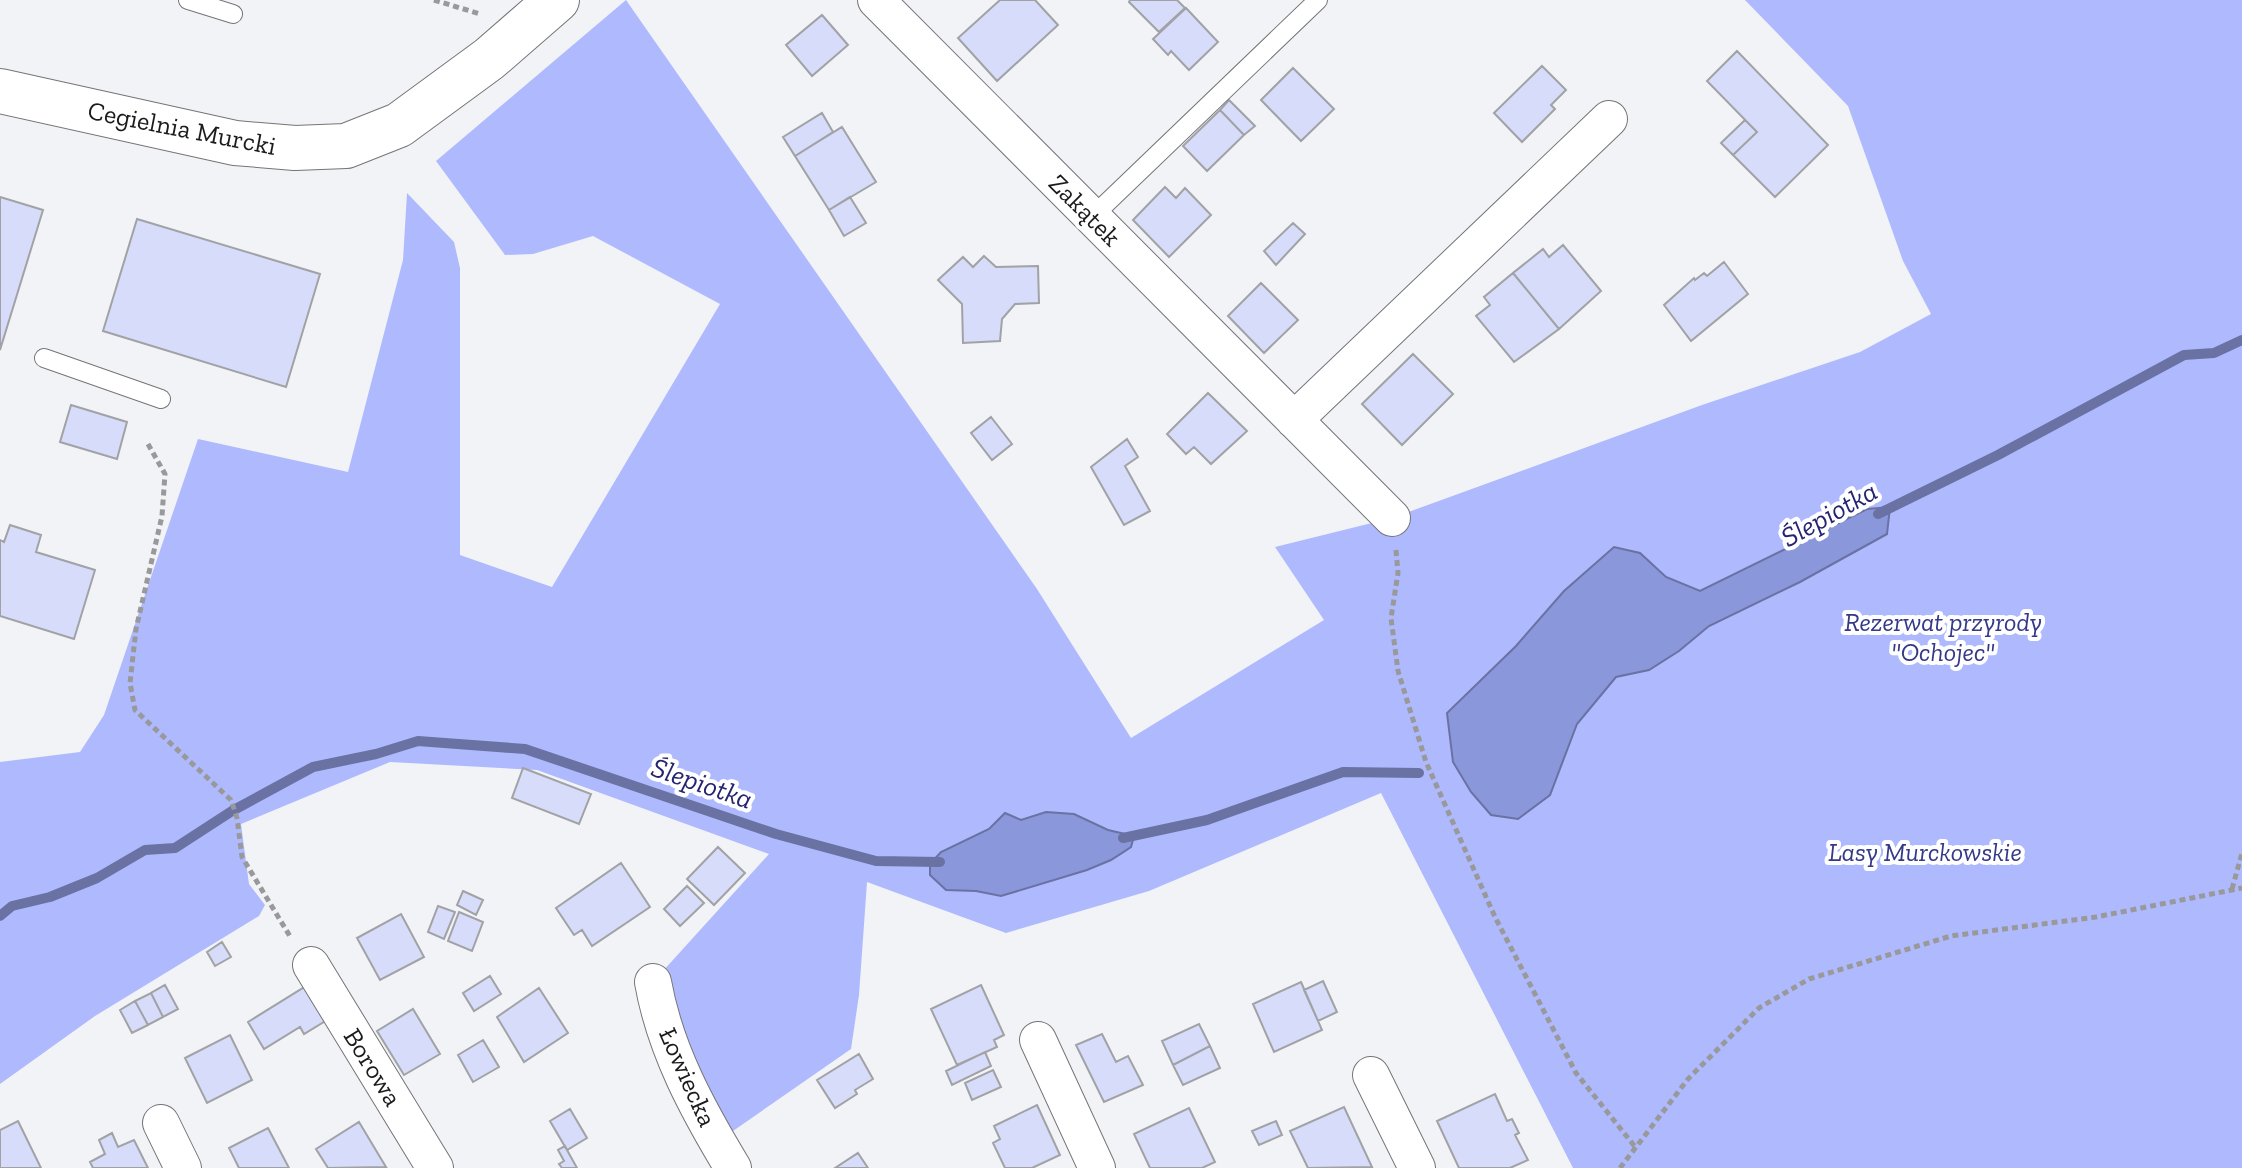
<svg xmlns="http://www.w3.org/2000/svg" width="2242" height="1168" font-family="'Zilla Slab',serif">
	<rect width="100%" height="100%" fill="#f2f3f6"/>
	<path fill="#aebafd" d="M626,0L1037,589L1131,738L1324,620L1275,547L1392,518L1702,405L1860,352L1931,314L1903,261L1848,106L1745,0H2242V1168H1573L1381,793L1149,891L1006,933L867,882L859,995L851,1049L733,1131L715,1138L653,982L769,854L537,770L390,762L241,824L249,884L265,905L259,916L95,1016L0,1084V762L80,752L104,715L198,439L348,472L403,260L407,193L454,242L460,268V555L552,587L720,304L593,236L533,254L505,255L436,161Z"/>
	<path fill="#8b97db" stroke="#6972a2" stroke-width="2" d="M1890,507L1887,534L1800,582L1709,626L1679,651L1649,670L1616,677L1577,724L1550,795L1518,819L1491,815L1471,792L1453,762L1447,713L1516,646L1564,591L1614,547L1640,553L1666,577L1700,591L1867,509Z
		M1046,812L1074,814L1108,830L1134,836L1131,847L1111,860L1087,870L1001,896L976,891L946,890L930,875V864L941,852L989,829L1005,813L1021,820Z"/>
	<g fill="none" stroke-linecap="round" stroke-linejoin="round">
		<path stroke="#6972a2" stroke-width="10" d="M1878,514L1998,455L2184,355L2214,353L2242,340
			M1123,838L1207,820L1343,772L1419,773
			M0,916L12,906L50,897L97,878L145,850L175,848L232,811L313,767L376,754L418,741L525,749L776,834L876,861L940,862"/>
	</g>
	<path fill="#d6dcf9" stroke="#a1a2a5" stroke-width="2" d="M1000,0H1035L1058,25L997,81L958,38Z
		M1130,0H1177L1185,8L1159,32L1129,2Z
		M1186,8L1218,42L1189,70L1171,51L1168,55L1153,39Z
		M822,15L848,45L812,76L786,45Z
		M1737,51L1828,145L1775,197L1733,155L1757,132L1707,81Z
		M1542,66L1566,90L1551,105L1555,109L1522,142L1494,113Z
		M1293,68L1334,109L1301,141L1261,100Z
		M1229,100L1255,126L1244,135L1220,110Z
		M1220,110L1244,135L1207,171L1183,146Z
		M822,113L833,132L795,156L783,137Z
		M1745,120L1757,132L1733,155L1721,143Z
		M842,127L876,182L829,210L795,156Z
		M1165,187L1176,198L1185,188L1211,215L1169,257L1133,220Z
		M0,197L43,210L0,350Z
		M850,197L866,223L844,236L829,210Z
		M137,219L320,274L286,387L103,331Z
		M1293,223L1305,234L1276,265L1264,251Z
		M1563,245L1601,291L1559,329L1513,273L1543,249L1549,257Z
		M984,256L996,267L1038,266L1039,303L1015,304L1002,319L1000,341L963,343L962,304L938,280L963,257L973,267Z
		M1724,262L1748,294L1691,341L1664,305L1694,278L1695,280L1704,273L1707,276Z
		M1513,273L1559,329L1514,362L1476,316L1490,305L1484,297Z
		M1261,283L1298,320L1264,353L1228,316Z
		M1413,354L1453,394L1402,445L1362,404Z
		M1208,393L1247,431L1211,464L1194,447L1186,454L1167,434Z
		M71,405L127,422L117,459L60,442Z
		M991,417L1012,444L992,460L971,433Z
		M1127,439L1138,457L1125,466L1150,511L1124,525L1091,467Z
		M10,525L41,535L36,552L95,570L74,639L0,616V540L4,542Z
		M523,768L591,794L579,824L512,798Z
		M718,847L745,873L714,905L687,879Z
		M621,863L650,907L592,946L582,930L574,935L556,908Z
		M687,886L704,903L680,926L664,909Z
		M463,891L483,900L476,915L457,905Z
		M438,906L455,912L444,939L428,932Z
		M459,912L483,922L472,951L448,941Z
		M401,914L424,957L380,980L357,938Z
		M222,942L231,957L215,966L207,952Z
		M490,976L501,994L474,1011L463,993Z
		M1323,981L1337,1012L1318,1021L1304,990Z
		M1301,982L1322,1030L1274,1052L1253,1004Z
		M311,983L332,1017L304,1034L300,1027L264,1049L248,1022Z
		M165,985L178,1009L163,1017L151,993Z
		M981,985L1004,1035L994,1040L997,1047L957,1065L931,1009Z
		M539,988L568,1033L524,1062L497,1017Z
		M151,993L163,1017L148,1025L135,1001Z
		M135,1001L148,1025L132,1033L120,1010Z
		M413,1009L440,1054L404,1075L377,1031Z
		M1199,1024L1210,1046L1173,1065L1162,1041Z
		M1102,1034L1116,1062L1128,1056L1143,1085L1104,1102L1076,1045Z
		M230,1035L252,1080L207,1103L185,1058Z
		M483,1040L499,1067L473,1082L458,1055Z
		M1210,1046L1220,1068L1183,1085L1173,1065Z
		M985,1052L991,1066L952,1085L946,1071Z
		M859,1054L873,1079L855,1090L857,1094L835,1108L817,1080Z
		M993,1070L1001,1087L972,1100L965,1083Z
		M1495,1094L1507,1121L1512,1119L1519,1133L1515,1135L1528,1160L1510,1168H1459L1437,1121Z
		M1037,1105L1060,1155L1032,1168H1005L993,1143L1000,1139L994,1126Z
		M1344,1107L1372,1167L1308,1168L1290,1131Z
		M1189,1108L1215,1162L1202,1168H1150L1134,1134Z
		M570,1109L587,1138L567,1150L550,1121Z
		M18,1121L41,1168H0V1130Z
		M1276,1121L1282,1135L1259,1145L1252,1131Z
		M359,1122L386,1167L328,1168L316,1149Z
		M268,1128L289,1168H239L229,1148Z
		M112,1133L118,1147L134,1140L148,1168H93L90,1162L105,1154L99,1140Z
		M565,1146L567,1150L577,1168H562L559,1164L564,1161L558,1150Z
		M858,1153L868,1168H835Z"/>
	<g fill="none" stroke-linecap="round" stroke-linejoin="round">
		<defs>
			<path id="service" d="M188,0L233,14
				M1092,217L1318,0
				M44,358L161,399"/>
			<path id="minor" d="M876,0L1392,518
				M1294,420L1609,119
				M311,965L435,1168
				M653,982C665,1050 698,1110 733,1168
				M1038,1040L1097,1168
				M1371,1075L1417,1168
				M161,1123L183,1168"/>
			<path id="tertiary" d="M0,91L235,143L295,148L346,146L399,125L489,59L557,0"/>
		</defs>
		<use href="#service" stroke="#757578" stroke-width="20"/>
		<use href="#minor" stroke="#757578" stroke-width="38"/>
		<use href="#tertiary" stroke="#757578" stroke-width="46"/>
		<path stroke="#99999b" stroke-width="5" stroke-dasharray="6 4" stroke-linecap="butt" d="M434,0L480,14
			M148,444L165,474L162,516L136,629L130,683L135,710L231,800L237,818L242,857L291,938
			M1396,550L1398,573L1391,618L1398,671L1426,762L1495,917L1576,1073L1636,1148
			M2232,889L2242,853
			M1620,1168L1688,1079L1759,1008L1809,979L1951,936L2096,917L2242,888"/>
		<use href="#service" stroke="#fff" stroke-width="18"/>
		<use href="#minor" stroke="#fff" stroke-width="36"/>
		<use href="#tertiary" stroke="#fff" stroke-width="44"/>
	</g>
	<g text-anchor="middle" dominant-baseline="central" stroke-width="8" stroke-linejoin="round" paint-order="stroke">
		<g font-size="26" fill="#1b1b1c" stroke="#fff">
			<text transform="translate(182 128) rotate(11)">Cegielnia Murcki</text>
			<text transform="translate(1085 210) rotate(45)">Zakątek</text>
			<text transform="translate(373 1067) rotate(58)">Borowa</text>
			<text transform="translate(688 1077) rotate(66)">Łowiecka</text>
		</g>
		<g font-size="26" font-style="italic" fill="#343988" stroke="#fff">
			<text x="1943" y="622">Rezerwat przyrody<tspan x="1943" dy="30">"Ochojec"</tspan></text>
			<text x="1925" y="852">Lasy Murckowskie</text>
		</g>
		<g font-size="28" font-style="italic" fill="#242472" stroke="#fff">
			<text transform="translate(1829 514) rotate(-29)">Ślepiotka</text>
			<text transform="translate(702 783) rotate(19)">Ślepiotka</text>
		</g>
	</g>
</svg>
